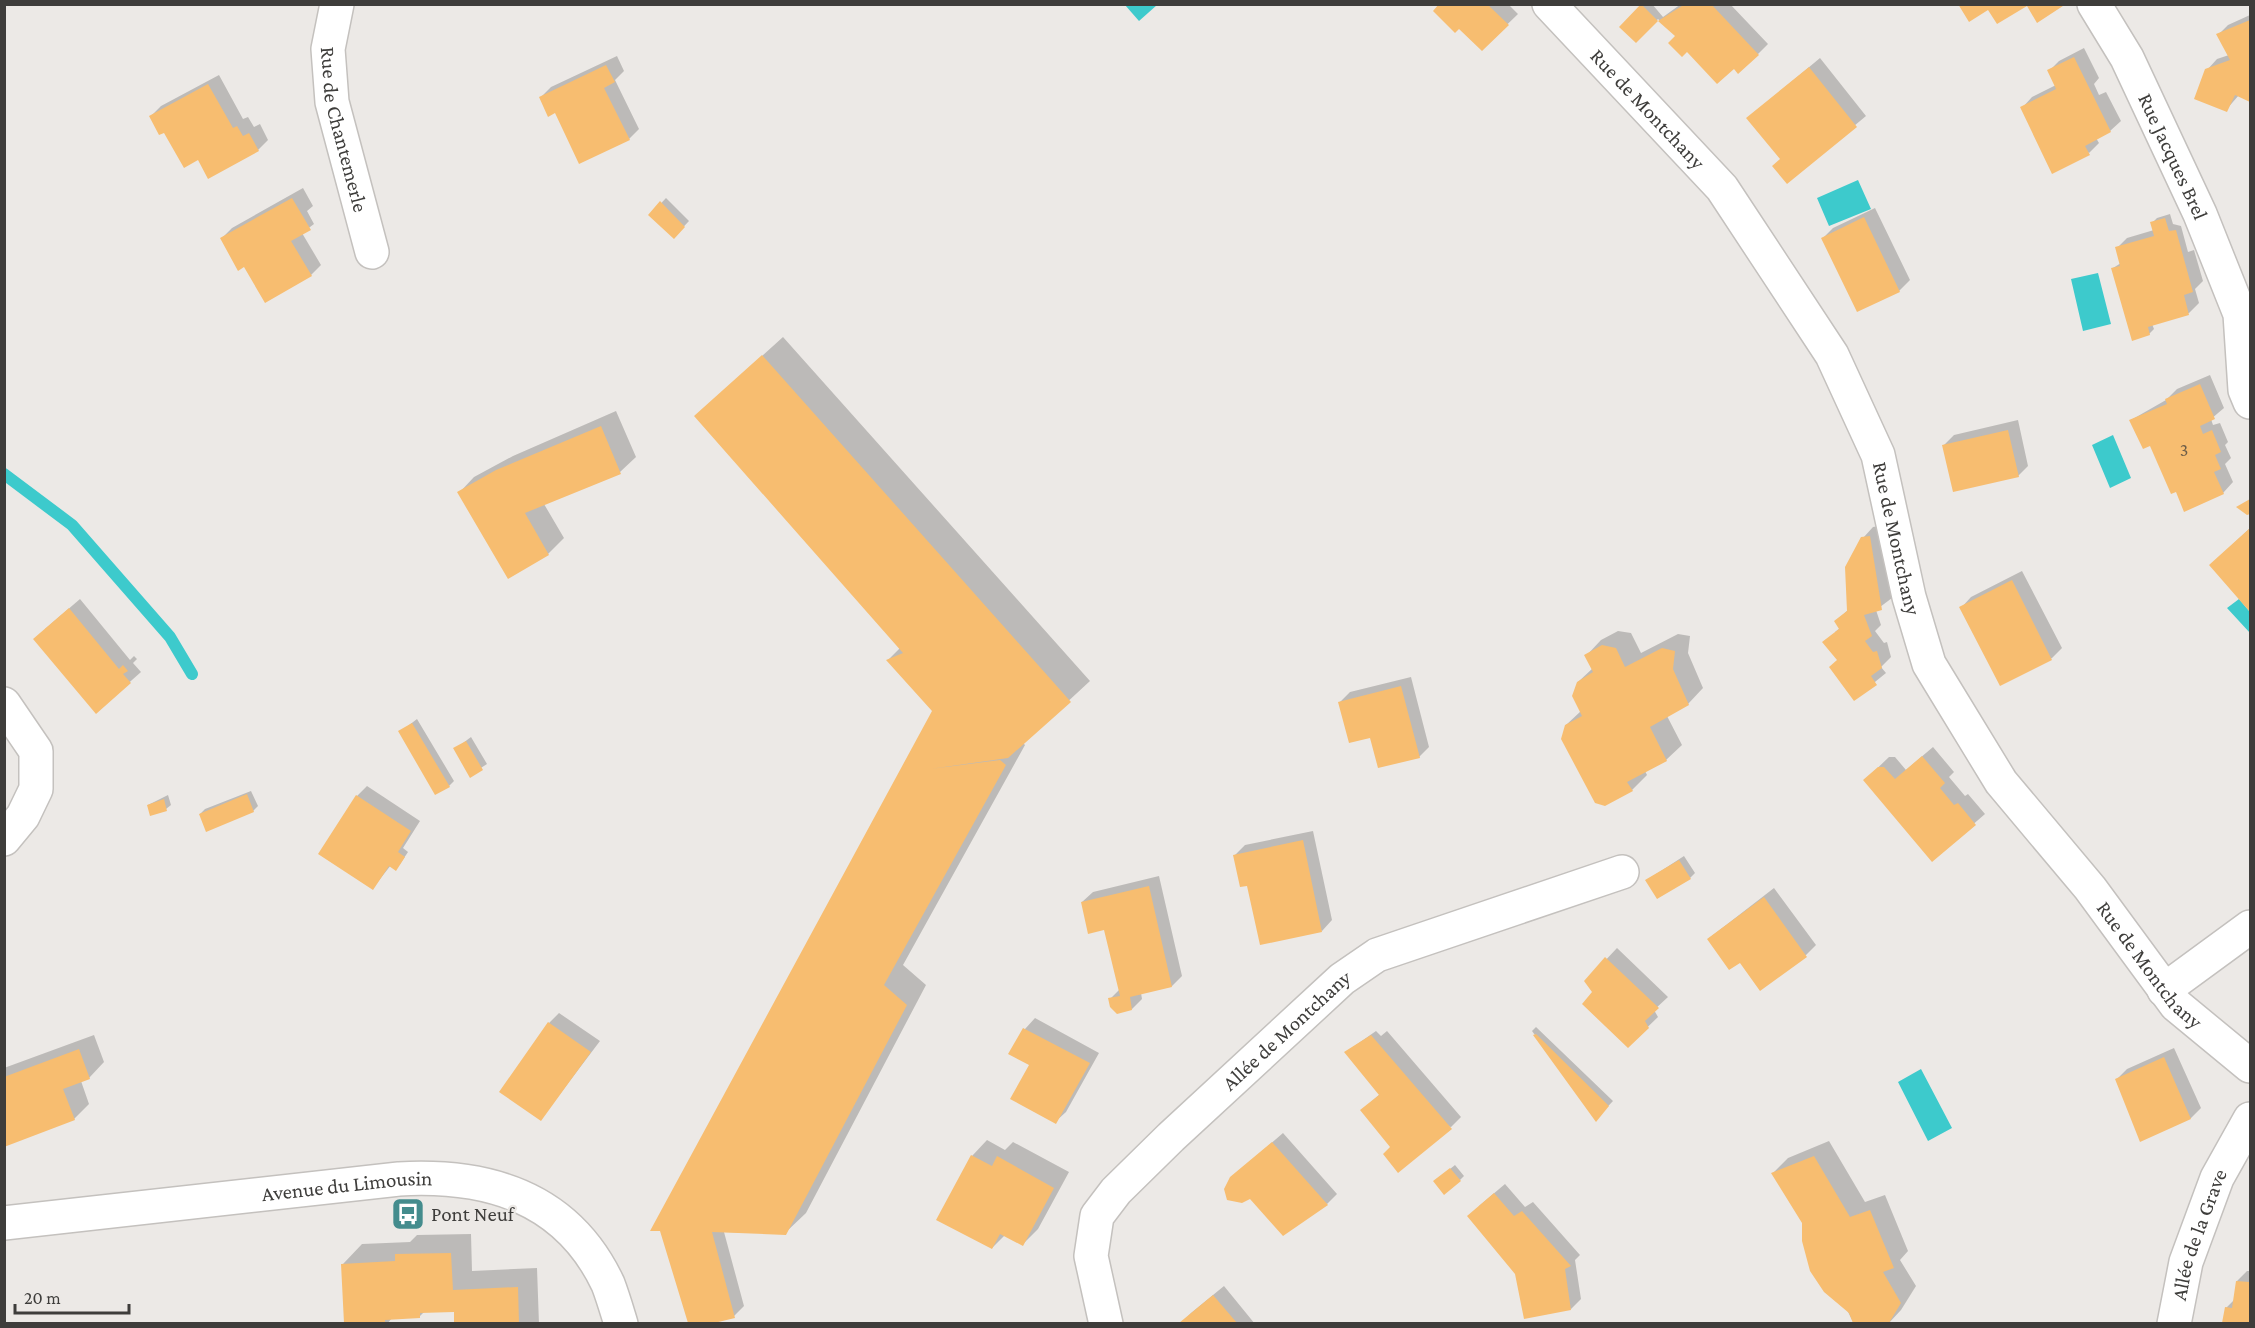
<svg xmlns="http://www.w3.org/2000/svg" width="2255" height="1328" font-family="'Crimson Pro',serif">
	<rect width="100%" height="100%" fill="#ece9e6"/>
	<path fill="#3dcacc" d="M1125,5H1157L1139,21Z
		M1858,180L1871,209L1829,226L1817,198Z
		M2098,273L2111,324L2083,331L2071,279Z
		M2113,435L2131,478L2110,488L2092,445Z
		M2239,599L2250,612V633L2227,608Z
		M1921,1069L1952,1128L1928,1141L1898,1082Z"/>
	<path fill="#0003" d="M1441,4H1508L1518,14L1482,49Z
		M1643,4H1652L1663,17L1681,4H1730L1768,44L1758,54L1734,67L1677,36L1658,19L1636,41L1621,27Z
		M2250,15V101L2239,95L2226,110L2207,70L2217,59L2229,55L2218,35L2228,25Z
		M2084,48L2099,78L2094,84L2099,95L2106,92L2121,121L2110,131L2096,138L2099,143L2089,153L2022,108L2032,97L2056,85L2049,71L2059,61Z
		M617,56L624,71L615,80L639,129L629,139L556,111L541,97L551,87Z
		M1820,58L1866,116L1787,182L1782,159L1748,118Z
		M219,75L243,119L248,117L254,127L260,124L268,140L258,150L198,158L151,116L161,106Z
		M303,188L313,206L307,211L314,224L302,233L321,265L311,275L245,265L222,238L232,228Z
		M666,198L689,221L674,237L650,215Z
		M1875,208L1910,280L1899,291L1858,310L1823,238L1833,228Z
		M2170,214L2173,224L2181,226L2188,252L2194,250L2203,281L2195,289L2199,303L2189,313L2152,324L2154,329L2149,334L2113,268L2121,263L2117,248L2127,238L2154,230L2152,223L2157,218Z
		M783,337L1090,681L1023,743L1025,745L903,965L926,985L806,1213L785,1233L724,1232L744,1306L734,1316L709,1324H690L661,1230L934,710L888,660L900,648L696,416Z
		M2210,375L2224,408L2211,419L2213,425L2220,423L2228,442L2225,445L2231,458L2225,464L2233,482L2223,493L2177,490L2152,447L2131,420L2166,400L2177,389Z
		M616,411L636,457L620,472L544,504L564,538L548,554L509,577L459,493L474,477L513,456Z
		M2018,420L2028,466L2018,476L1944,445L1954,435Z
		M1879,526L1892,598L1876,610L1881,625L1875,631L1884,643L1887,642L1891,657L1881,667L1886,673L1854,699L1838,659L1835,632L1840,628L1836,621L1849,609L1863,538L1873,527Z
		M2250,528V610L2211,565Z
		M2022,571L2062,648L2052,658L2001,684L1961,608L1971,597Z
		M80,599L130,660L134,656L137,659L133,663L141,672L96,712L45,629Z
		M1618,631L1631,633L1641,653L1678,634L1690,636L1688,653L1703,688L1688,704L1667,716L1682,745L1666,760L1645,771L1647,775L1632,790L1566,725L1581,711L1578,682L1593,668L1586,656L1601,640Z
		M1411,677L1429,747L1419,757L1340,702L1350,692Z
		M417,719L454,781L449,786L400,732Z
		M471,737L487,764L470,775L455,749Z
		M1933,747L1954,772L1949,777L1965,796L1968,794L1985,814L1932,860L1865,780L1889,757H1895L1906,770Z
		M367,786L420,821L403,848L408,852L400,864L391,865L373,888L357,796Z
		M251,791L258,806L253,811L200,814L205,809Z
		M168,795L171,805L166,809L148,805Z
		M1313,831L1332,920L1322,931L1235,855L1245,845Z
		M1684,856L1695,873L1690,878L1647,880Z
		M1159,876L1182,976L1172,986L1141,993L1142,999L1132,1009L1110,999L1120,989L1106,928L1082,902L1093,892Z
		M1774,888L1816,945L1806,955L1740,961L1708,939Z
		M1617,948L1668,997L1654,1010L1658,1017L1628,1046L1586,981Z
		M559,1013L600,1041L541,1119L549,1023Z
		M1035,1018L1099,1053L1066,1112L1055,1122L1031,1065L1010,1053L1025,1029Z
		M1536,1027L1613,1101L1596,1119L1532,1031Z
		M1376,1031L1381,1036L1387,1031L1461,1117L1451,1127L1362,1110L1380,1094L1346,1052Z
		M94,1035L104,1062L89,1078L81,1081L89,1104L74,1119L4,1146V1068Z
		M2174,1048L2201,1108L2191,1118L2141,1140L2116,1080L2127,1069Z
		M1283,1133L1337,1194L1327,1204L1239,1171Z
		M987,1140L1005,1150L1013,1142L1069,1172L1038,1229L1023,1244L1005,1235L992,1248L972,1156Z
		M1829,1141L1865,1202L1885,1195L1908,1251L1900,1260L1916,1286L1901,1310L1888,1324H1854L1804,1223L1773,1173L1788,1158Z
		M1455,1165L1464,1176L1460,1180L1440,1177Z
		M1505,1184L1525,1207L1533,1202L1580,1255L1575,1260L1581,1299L1571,1309L1516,1273L1479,1206Z
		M471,1234L472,1271L537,1268L539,1324H456L455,1310L425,1311L419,1317L392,1318L387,1324H346L343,1264L362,1244L410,1242L417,1235Z
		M2247,1271H2250V1324H2224L2226,1308L2235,1299L2237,1281Z
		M1224,1286L1255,1324H1181L1191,1313Z"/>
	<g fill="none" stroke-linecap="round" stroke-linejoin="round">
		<path stroke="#3dcacc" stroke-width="12" d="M4,474L72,525L170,637L192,674"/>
	</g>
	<path fill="#f7bd70" d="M1439,4H1487L1509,25L1482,51L1459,29L1455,33L1433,11Z
		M1641,4L1658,21L1685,4H1711L1759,55L1738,74L1734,69L1717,84L1687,52L1682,57L1668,43L1675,36L1658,21L1636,43L1619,27Z
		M1958,4H2066L2037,23L2027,6L1997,24L1988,10L1969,22Z
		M2250,20V102L2235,95L2227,112L2194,99L2205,69L2230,60L2216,34Z
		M2074,57L2111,132L2085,146L2090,155L2052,174L2020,107L2056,89L2047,70Z
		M606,65L615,82L604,88L630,140L579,164L555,113L548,117L539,97Z
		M1809,67L1857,127L1787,184L1772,166L1780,159L1746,118Z
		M208,84L233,128L237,126L243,136L249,133L259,151L208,179L198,160L184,168L164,133L159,135L149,116Z
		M292,198L311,230L291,241L312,276L265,303L244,267L238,271L220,238Z
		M660,201L685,227L674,239L648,215Z
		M1864,217L1900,292L1857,312L1821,238Z
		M2165,218L2169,231L2176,230L2193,292L2184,295L2189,315L2148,327L2150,335L2132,341L2111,268L2120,266L2115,247L2154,236L2150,222Z
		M762,355L1071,702L1008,758L930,769L1000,760L1006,765L884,985L907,1005L786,1235L712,1232L735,1318L714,1323H688L660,1231H650L932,711L886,660L903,653L694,416Z
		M2200,384L2215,419L2200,426L2203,434L2212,430L2221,452L2215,455L2221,469L2214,472L2224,494L2184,512L2176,492L2171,494L2150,446L2143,449L2129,420L2167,404L2165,399Z
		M601,426L621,474L525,513L549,555L508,579L457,492L496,470Z
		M2008,430L2019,477L1953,492L1942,445Z
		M2250,499V514L2247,515L2236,507Z
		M2250,528V612L2209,565Z
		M1870,536L1882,610L1864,615L1872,636L1865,641L1873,652L1877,651L1882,668L1871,676L1877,685L1854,701L1829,667L1837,660L1822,642L1839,629L1834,621L1847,611L1845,567L1861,537Z
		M2012,580L2052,660L2000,686L1959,607Z
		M69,608L119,669L123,665L128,671L123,674L131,683L96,714L33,639Z
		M1602,645L1616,648L1625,667L1662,648L1675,651L1673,669L1689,705L1650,727L1667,761L1627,782L1633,791L1605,806L1595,803L1561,739L1565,725L1582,716L1572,696L1577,682L1593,672L1584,655Z
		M1401,686L1420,758L1378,768L1370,738L1349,743L1338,702Z
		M412,723L450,787L435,795L398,731Z
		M466,741L483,770L470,778L453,748Z
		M1922,756L1945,783L1940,788L1954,805L1958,803L1976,825L1932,862L1863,780L1878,767H1884L1895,779Z
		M247,794L254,812L206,832L199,814Z
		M356,795L411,831L398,852L405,857L396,871L389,866L373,890L318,854Z
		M164,799L167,811L150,816L147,805Z
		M1303,840L1322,932L1260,945L1247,886L1240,887L1233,855Z
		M1679,860L1691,879L1657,899L1645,880Z
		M1149,886L1172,987L1130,997L1132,1010L1117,1014L1110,1007L1108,998L1120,996L1104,930L1088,934L1081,902Z
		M1764,897L1807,957L1760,991L1740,963L1729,970L1707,939Z
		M1605,957L1659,1008L1645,1021L1649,1028L1628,1048L1582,1004L1592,992L1584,981Z
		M548,1022L591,1052L541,1121L499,1092Z
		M1023,1028L1090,1063L1056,1124L1010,1099L1029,1065L1008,1054Z
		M1536,1034L1609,1106L1596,1122L1533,1035Z
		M1371,1035L1452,1129L1398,1173L1383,1154L1390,1147L1360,1110L1379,1095L1344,1052Z
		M79,1049L90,1079L63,1089L75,1120L4,1147V1077Z
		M2164,1057L2191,1119L2140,1142L2115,1079Z
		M1272,1142L1328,1205L1283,1236L1250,1199L1242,1203L1227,1200L1224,1189L1230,1177Z
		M971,1155L992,1166L997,1156L1054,1188L1023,1246L1000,1234L992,1249L936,1220Z
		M1814,1156L1850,1217L1870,1210L1894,1268L1883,1272L1901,1303L1889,1323H1853L1849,1313L1824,1292L1810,1271L1802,1241V1223L1771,1173Z
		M1450,1168L1461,1181L1444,1195L1433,1181Z
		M1494,1193L1514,1216L1522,1211L1571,1266L1565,1269L1571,1310L1524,1319L1515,1274L1467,1216Z
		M451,1253L453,1290L518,1287L519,1323H454V1312L420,1313V1318L385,1320V1323H344L341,1264L395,1261V1254Z
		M2236,1281L2250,1282V1323H2222L2225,1307L2232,1308Z
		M1213,1295L1237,1323H1179Z"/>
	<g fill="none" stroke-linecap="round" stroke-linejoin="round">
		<defs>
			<g id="minor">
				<path id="s1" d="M337,4L328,49L332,102L372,252"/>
				<path id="s2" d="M1549,4L1722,188L1832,355L1878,455L1909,597L1929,664L2001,782L2090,888L2176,1005L2250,1066"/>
				<path id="s3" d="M2094,4L2127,58L2200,214L2240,314L2245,390L2250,402"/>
				<path d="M4,704L36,751V789L23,816L4,839"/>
				<path d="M2164,990L2250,927"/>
				<path id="s4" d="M1106,1324L1091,1256L1097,1216L1116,1191L1171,1137L1342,979L1377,955L1622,872"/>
				<path id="s5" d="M2174,1324L2186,1262L2217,1178L2250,1119"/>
			</g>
			<g id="major">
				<path id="s6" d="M4,1223L399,1179C488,1174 567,1197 608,1284C613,1297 617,1311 621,1324"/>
			</g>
		</defs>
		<use href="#minor" stroke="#c4c1be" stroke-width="36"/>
		<use href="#major" stroke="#c4c1be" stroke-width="36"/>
		<use href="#minor" stroke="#fff" stroke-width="33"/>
		<use href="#major" stroke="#fff" stroke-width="33"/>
	</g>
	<defs>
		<symbol id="bus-square" viewBox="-11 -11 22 22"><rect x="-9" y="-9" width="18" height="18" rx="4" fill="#448c8d" stroke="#ece9e6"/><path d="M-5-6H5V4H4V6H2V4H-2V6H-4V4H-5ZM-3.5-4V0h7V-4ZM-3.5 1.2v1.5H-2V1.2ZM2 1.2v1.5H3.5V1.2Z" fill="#fff"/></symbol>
	</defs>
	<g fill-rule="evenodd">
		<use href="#bus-square" x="389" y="1195" width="38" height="38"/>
	</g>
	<g text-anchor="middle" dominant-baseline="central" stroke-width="4.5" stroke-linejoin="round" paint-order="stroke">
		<g font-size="18" fill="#6c5d48">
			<text x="2184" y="450">3</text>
		</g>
		<g font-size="21" fill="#3e3d3b" stroke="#ece9e6">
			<text stroke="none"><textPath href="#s2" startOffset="144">Rue de Montchany</textPath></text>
			<text stroke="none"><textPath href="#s1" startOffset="128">Rue de Chantemerle</textPath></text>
			<text stroke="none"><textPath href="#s3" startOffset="172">Rue Jacques Brel</textPath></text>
			<text stroke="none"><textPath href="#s2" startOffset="648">Rue de Montchany</textPath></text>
			<text stroke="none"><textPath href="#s2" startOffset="1152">Rue de Montchany</textPath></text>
			<text stroke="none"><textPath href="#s4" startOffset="376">Allée de Montchany</textPath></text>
			<text stroke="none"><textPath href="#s6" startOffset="345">Avenue du Limousin</textPath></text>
			<text stroke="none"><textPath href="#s5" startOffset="93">Allée de la Grave</textPath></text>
		</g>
		<g font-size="21" fill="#3e3d3b" stroke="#ece9e6" text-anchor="start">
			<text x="431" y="1214">Pont Neuf</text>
		</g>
	</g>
	<rect width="2255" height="1328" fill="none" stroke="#3e3d3b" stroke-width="12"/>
	<path d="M15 1304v9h114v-9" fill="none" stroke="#3e3d3b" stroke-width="3"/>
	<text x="24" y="1304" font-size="18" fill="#3e3d3b" stroke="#ece9e6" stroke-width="4.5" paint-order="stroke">20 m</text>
</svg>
